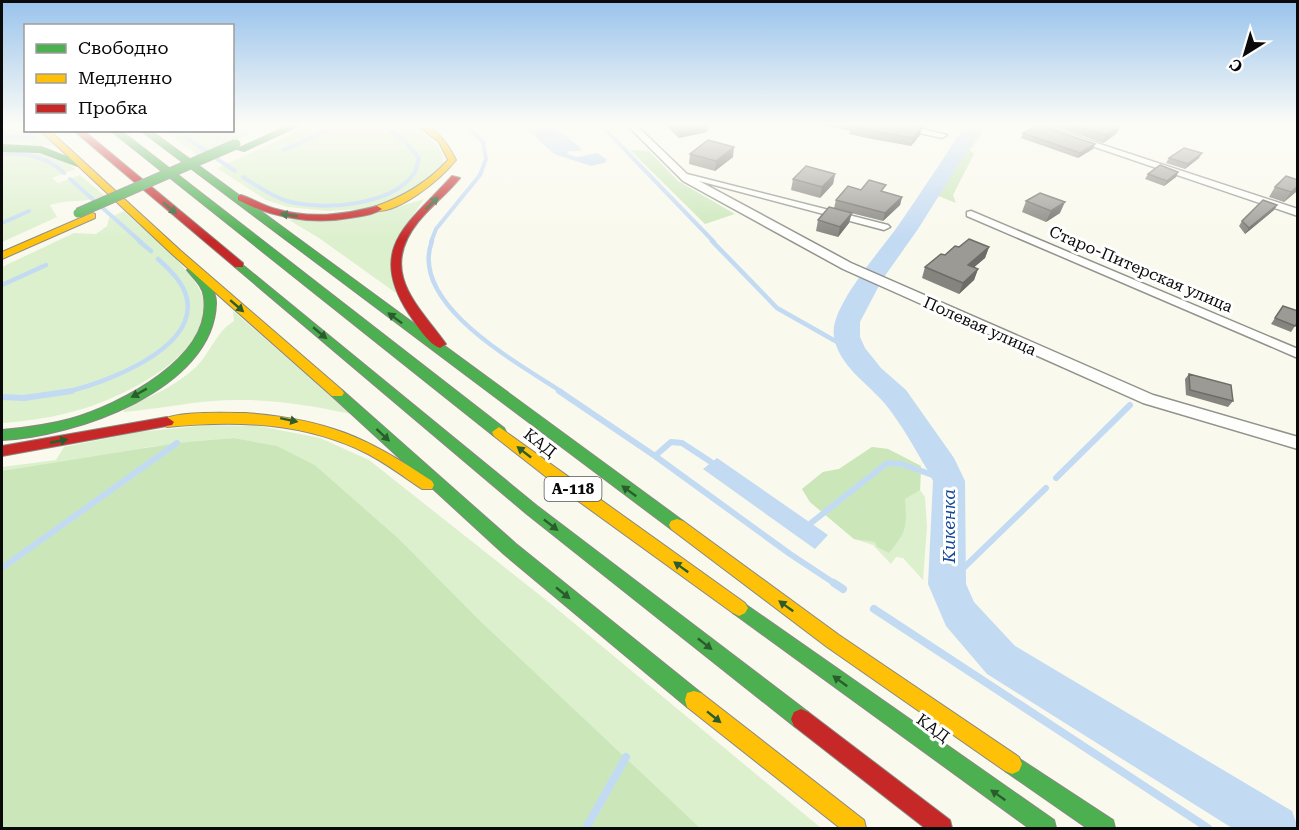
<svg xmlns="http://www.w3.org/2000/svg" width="1299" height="830" font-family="'Roboto Serif',serif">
	<rect width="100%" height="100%" fill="#f9f9ed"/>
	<path fill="#dcf0cd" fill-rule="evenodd" d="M2,124H25L26,130L40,131L57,146L2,144Z
		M233,124H272L199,156L165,131L232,130Z
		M315,124H411L438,145L444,159L441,169L427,183L381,204L362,209L327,211L288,207L266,200L217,168Z
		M974,124H979L883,272L873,270L906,226Z
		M20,149C37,152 63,156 75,169L52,178L58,183L80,175L105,196C87,203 68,199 50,205L57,217L2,242V150Z
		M424,199L407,224L396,293L319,238L289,220L401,206Z
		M124,211C145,231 196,271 203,298C217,352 123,397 82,409C56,417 29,421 2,423V267L74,233L96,234L107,226L109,218Z
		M233,311L352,414C313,406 274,399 234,400C197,400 161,409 124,412L123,408C148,398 176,386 196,367C211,352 216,332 234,321Z
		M208,425L259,426L320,438L369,460L551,604L821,828H2V467L56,460L64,447L139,432ZM234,438L276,446L315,465L397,537L418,559L174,446L139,448Z
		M872,447L888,449L921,466L920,490L925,497L927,527L923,580L903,558L896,557L891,564L873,545L854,539L810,502L802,489L823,472L839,469Z"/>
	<path fill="#cbe7ba" d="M979,124H988L970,150L974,154L953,195L956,203L936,195Z
		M630,150L649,151L678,181L735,214L705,224Z
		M234,438L277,446L315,465L397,537L479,620L700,828H2V471L177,443Z
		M872,447L888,449L921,466L920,490L905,499C907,527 907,531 889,553L877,547L875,542L854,539L810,502L802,489L823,472L839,469Z"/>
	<path fill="#c3daf3" d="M522,124H550L581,148V151H569L567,154L577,157L598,153L607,160L604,163L591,166L554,154Z
		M717,458L828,535L815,549L703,469Z"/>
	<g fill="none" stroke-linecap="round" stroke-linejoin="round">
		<path stroke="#c3daf3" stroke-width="4" d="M18,124L26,130
			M600,124L714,242
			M177,130L179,132
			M184,136L235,171
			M2,137H34L26,130
			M284,150L341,124
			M2,154C25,153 47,156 64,173
			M243,177C257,186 271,196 287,201C323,211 389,206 413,175C417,170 417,164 419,158L404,140L379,124
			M70,179L141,242
			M2,223L29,211
			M431,242L436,229L480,175L486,159L483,142L464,124"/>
		<path stroke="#c3daf3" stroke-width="4.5" d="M139,241L151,251
			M432,241C408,304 518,363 562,392
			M712,241L777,308L853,351
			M2,285L46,265
			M65,392C102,384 197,350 187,299C184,283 170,270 158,259"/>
		<path stroke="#c3daf3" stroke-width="6" d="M559,391L655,456
			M2,397L24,398L72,391
			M711,462L682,443L671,442L655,456L790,554L837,585
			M1056,478L1130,405
			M811,523L887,463L902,464L949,481
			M2,568L177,443
			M947,584L1046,488"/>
		<path stroke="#c3daf3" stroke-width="8" d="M834,583L843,589
			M874,609L1208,828
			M586,828L626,757"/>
		<path fill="#c3daf3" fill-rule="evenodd" d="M966,124H984L918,229L882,280L860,322V337L865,348L881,368L906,390L954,458L965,481L966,584L974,602L1015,646L1292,811L1298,828H1232L987,674L946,626L928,584L933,481L928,471C915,449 902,425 886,405C869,384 838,366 834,336C829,307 883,248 900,223C922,191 944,157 966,124Z"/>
		<defs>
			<path id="street" d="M626,124H635L687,174L888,225L890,227L884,230L699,181L851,263L1153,395L1298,437V449L1143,403L843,269L683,181Z
				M887,124H902L947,135L942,138L888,126Z
				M1027,124H1039L1298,209V216Z
				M971,211L1298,349V358L967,216V212Z"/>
			<path id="fast" d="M292,124H302L244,151L237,149Z
				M110,130H120L504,428L506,432L504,436H494Z
				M140,130H150L683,521L685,525L683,529L677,531L671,529Z
				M2,145L41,147L82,163L78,166L40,152L2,151Z
				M239,262L537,506L808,712L811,719L808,726L801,729L794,726L527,514L235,267L234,265Z
				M192,267C204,271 216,290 216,303C214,390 73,437 2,440V430C25,428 48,425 70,419C119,405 213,358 204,297C203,286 193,278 187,270Z
				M337,389L342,390L516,544L701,693L703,700L701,707L694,709L687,707L504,554L332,396L330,393L332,390Z
				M739,600L1054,820L1056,828H1029L733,613L730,608L733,603Z
				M1012,754L1113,820L1115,828H1087L1005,771L1002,764L1005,757Z"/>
			<path id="slow" d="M415,124C435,123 448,144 456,160C441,179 399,214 374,211V207C403,197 427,183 448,160L439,142Z
				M40,130H49L181,251L342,390L344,393L342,396H332L173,255Z
				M92,213L95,214V218L2,259V252Z
				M246,413C326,419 367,437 432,481L434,485L432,489H422C404,477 387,464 368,454C305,422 236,420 167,427L160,422C169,410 230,413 246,413Z
				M499,427L745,603L748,608L745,613L739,616L733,613L563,490L494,436L492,432Z
				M677,519L683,521L839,635L1019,757L1022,764L1019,771L1012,774L1005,771L827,647L671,529L669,525L671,521Z
				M694,691L701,693L864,820L866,828H840L687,707L685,700L687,693Z"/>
			<path id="jam" d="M73,130H83L243,263V267H235Z
				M452,176L460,178C447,194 431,206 418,222C378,272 418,305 446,344L440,348C428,344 416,324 409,314C365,247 411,222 452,176Z
				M241,195C253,199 264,206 276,209C310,219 343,215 377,206L382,209C375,214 364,216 356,217C314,225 275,219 238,200V196Z
				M167,417L174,422L172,425L2,456V446Z
				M801,709L808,712L950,820L952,828H925L794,726L791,719L794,712Z"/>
		</defs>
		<use href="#street" stroke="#92928c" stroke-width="3"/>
		<use href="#fast" stroke="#888883" stroke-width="2"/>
		<use href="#slow" stroke="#888883" stroke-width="2"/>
		<use href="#jam" stroke="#888883" stroke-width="2"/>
		<use href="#street" fill="#fefefc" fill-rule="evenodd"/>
		<use href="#fast" fill="#4caf50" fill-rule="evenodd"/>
		<use href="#slow" fill="#ffc107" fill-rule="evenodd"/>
		<use href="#jam" fill="#c62828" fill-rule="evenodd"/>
		<defs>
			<path id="fast-bridge" d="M78,213L236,144"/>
		</defs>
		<use href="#fast-bridge" stroke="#888883" stroke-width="11" stroke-linecap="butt"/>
		<use href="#fast-bridge" stroke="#4caf50" stroke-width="9"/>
	</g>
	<path fill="#86847f" d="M667,124H708L707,132L679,138L667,127Z
		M813,124H907L920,135L911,146L872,139L849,134L850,131Z
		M910,124H929L926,128Z
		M1047,124H1108L1116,134L1103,143Z
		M1023,133L1095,144L1093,149L1078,158L1021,138Z
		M690,154L733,157L715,171L689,164Z
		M1169,158H1199L1185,169L1166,163Z
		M1178,172L1176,177L1164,186L1145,179L1148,174Z
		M835,174L833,184L820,198L791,190L793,179Z
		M1298,180V190L1284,202L1269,197L1275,187Z
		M861,190L884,192L902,197L900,205L883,221L851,213L849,223L838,237L816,231L818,220L834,208L836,200Z
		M1026,201L1060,213L1046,222L1022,212Z
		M1277,205L1274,210L1245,234L1239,226L1242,221Z
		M959,247H989L985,258L974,267L978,269L974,280L959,294L922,278L925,267Z
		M1283,306L1295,326L1291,332L1271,324Z
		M1189,374L1233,401L1228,407L1186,395L1185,379Z"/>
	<path fill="#6d6c68" d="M703,124H708L707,132L679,138V128Z
		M922,127L920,135L911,146L913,138Z
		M1120,127L1116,134L1103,143L1106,135Z
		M1095,144L1093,149L1078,158L1080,153Z
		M734,147L733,157L715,171L716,161Z
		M1202,153L1199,158L1185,169L1188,164Z
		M1178,172L1176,177L1164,186L1167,181Z
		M835,174L833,184L820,198L822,187Z
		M1298,186V190L1296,192L1284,202L1291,192Z
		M902,197L900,205L883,221L885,213Z
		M1065,202L1060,213L1046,222L1051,211Z
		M1277,205L1274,210L1245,234L1249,228Z
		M852,213L849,223L838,237L840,227Z
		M989,247L985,258L964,276L968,265Z
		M978,269L974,280L959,294L963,283Z"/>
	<path fill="#9c9a94" stroke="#6d6c68" stroke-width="1.5" d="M674,124H703L679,128Z
		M853,124H907L922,127L913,138L874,131L851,125Z
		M1070,124H1108L1120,127L1106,135Z
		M1038,125L1095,144L1080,153L1023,133Z
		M708,140L734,147L716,161L690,154Z
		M1184,148L1202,153L1188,164L1169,158Z
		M1160,165L1178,172L1167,181L1148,174Z
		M806,166L835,174L822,187L793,179Z
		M1286,176L1298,180V186L1291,192L1275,187Z
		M869,180L886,185L881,191L902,197L885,213L836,200L848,186L861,190Z
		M1040,193L1065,202L1051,211L1026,201Z
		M1263,200L1277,205L1249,228L1242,221Z
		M829,207L852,213L840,227L818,220Z
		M969,239L989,247L968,265L978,269L963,283L925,267L941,254L945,255L955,246L959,247Z
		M1283,306L1298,311V322L1295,326L1275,318Z
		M1189,374L1231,385L1233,401L1190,390Z"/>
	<defs><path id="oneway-solid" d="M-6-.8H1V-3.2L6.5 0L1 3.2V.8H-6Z" transform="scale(1.5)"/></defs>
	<g fill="#2b5c2d">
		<use href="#oneway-solid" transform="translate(432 203) rotate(-44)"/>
		<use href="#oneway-solid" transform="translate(170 208) rotate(40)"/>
		<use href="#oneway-solid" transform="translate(289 215) rotate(-172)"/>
		<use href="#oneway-solid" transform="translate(237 306) rotate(41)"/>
		<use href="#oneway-solid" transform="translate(395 318) rotate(-143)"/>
		<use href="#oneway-solid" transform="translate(320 333) rotate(40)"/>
		<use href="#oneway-solid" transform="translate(139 393) rotate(151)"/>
		<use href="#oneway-solid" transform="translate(289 420) rotate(12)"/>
		<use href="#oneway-solid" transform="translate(383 435) rotate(43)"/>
		<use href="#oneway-solid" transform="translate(59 441) rotate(-11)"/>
		<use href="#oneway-solid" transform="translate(524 452) rotate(-142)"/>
		<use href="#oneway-solid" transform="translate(629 491) rotate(-144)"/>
		<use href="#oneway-solid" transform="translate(551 525) rotate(38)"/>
		<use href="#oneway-solid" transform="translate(681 567) rotate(-144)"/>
		<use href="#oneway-solid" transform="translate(563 593) rotate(39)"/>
		<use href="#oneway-solid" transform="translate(786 606) rotate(-144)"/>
		<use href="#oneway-solid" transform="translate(705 644) rotate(38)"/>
		<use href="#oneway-solid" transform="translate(840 681) rotate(-144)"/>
		<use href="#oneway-solid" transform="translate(714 717) rotate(39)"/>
		<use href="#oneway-solid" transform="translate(998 795) rotate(-145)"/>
	</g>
	<linearGradient id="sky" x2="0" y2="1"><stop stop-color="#99c3ec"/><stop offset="0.52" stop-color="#fcfcf7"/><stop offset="1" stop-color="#fcfcf7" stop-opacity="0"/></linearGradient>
	<rect width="1299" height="240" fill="url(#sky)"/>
	<g text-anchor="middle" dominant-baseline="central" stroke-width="6" stroke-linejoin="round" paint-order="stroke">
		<rect fill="#fff" stroke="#545454" stroke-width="1.5" x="544.5" y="477" width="57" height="24" rx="4.5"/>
		<g font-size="15" font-weight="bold" fill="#0a0a0a">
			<text x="573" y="489">А-118</text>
		</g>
		<g font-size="16" fill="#0a0a0a" stroke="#fff">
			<text transform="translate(1141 269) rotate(23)">Старо-Питерская улица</text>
			<text transform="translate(980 326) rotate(24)">Полевая улица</text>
			<text transform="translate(540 443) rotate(38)">КАД</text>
			<text transform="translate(933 728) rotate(36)">КАД</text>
		</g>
		<g font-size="18" font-style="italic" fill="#14489b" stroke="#fff">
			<text transform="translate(948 526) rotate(-90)">Кикенка</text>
		</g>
	</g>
	<rect width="1299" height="830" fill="none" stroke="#0a0a0a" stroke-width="6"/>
	<rect x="24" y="24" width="210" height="108" fill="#ffffff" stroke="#9d9d9d" stroke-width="1.5"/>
	<rect x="36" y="44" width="30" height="9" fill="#4caf50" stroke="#9d9d9d" stroke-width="1.5"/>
	<text x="78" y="54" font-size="18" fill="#0a0a0a">Свободно</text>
	<rect x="36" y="74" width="30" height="9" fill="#ffc107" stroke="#9d9d9d" stroke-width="1.5"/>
	<text x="78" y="84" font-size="18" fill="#0a0a0a">Медленно</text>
	<rect x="36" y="104" width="30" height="9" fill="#c62828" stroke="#9d9d9d" stroke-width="1.5"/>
	<text x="78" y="114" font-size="18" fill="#0a0a0a">Пробка</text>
	<g transform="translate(1245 54) rotate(217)" stroke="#ffffff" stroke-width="4.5" paint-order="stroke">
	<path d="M0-4.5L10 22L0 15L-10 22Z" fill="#0a0a0a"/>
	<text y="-9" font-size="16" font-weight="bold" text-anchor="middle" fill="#0a0a0a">С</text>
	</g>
</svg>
